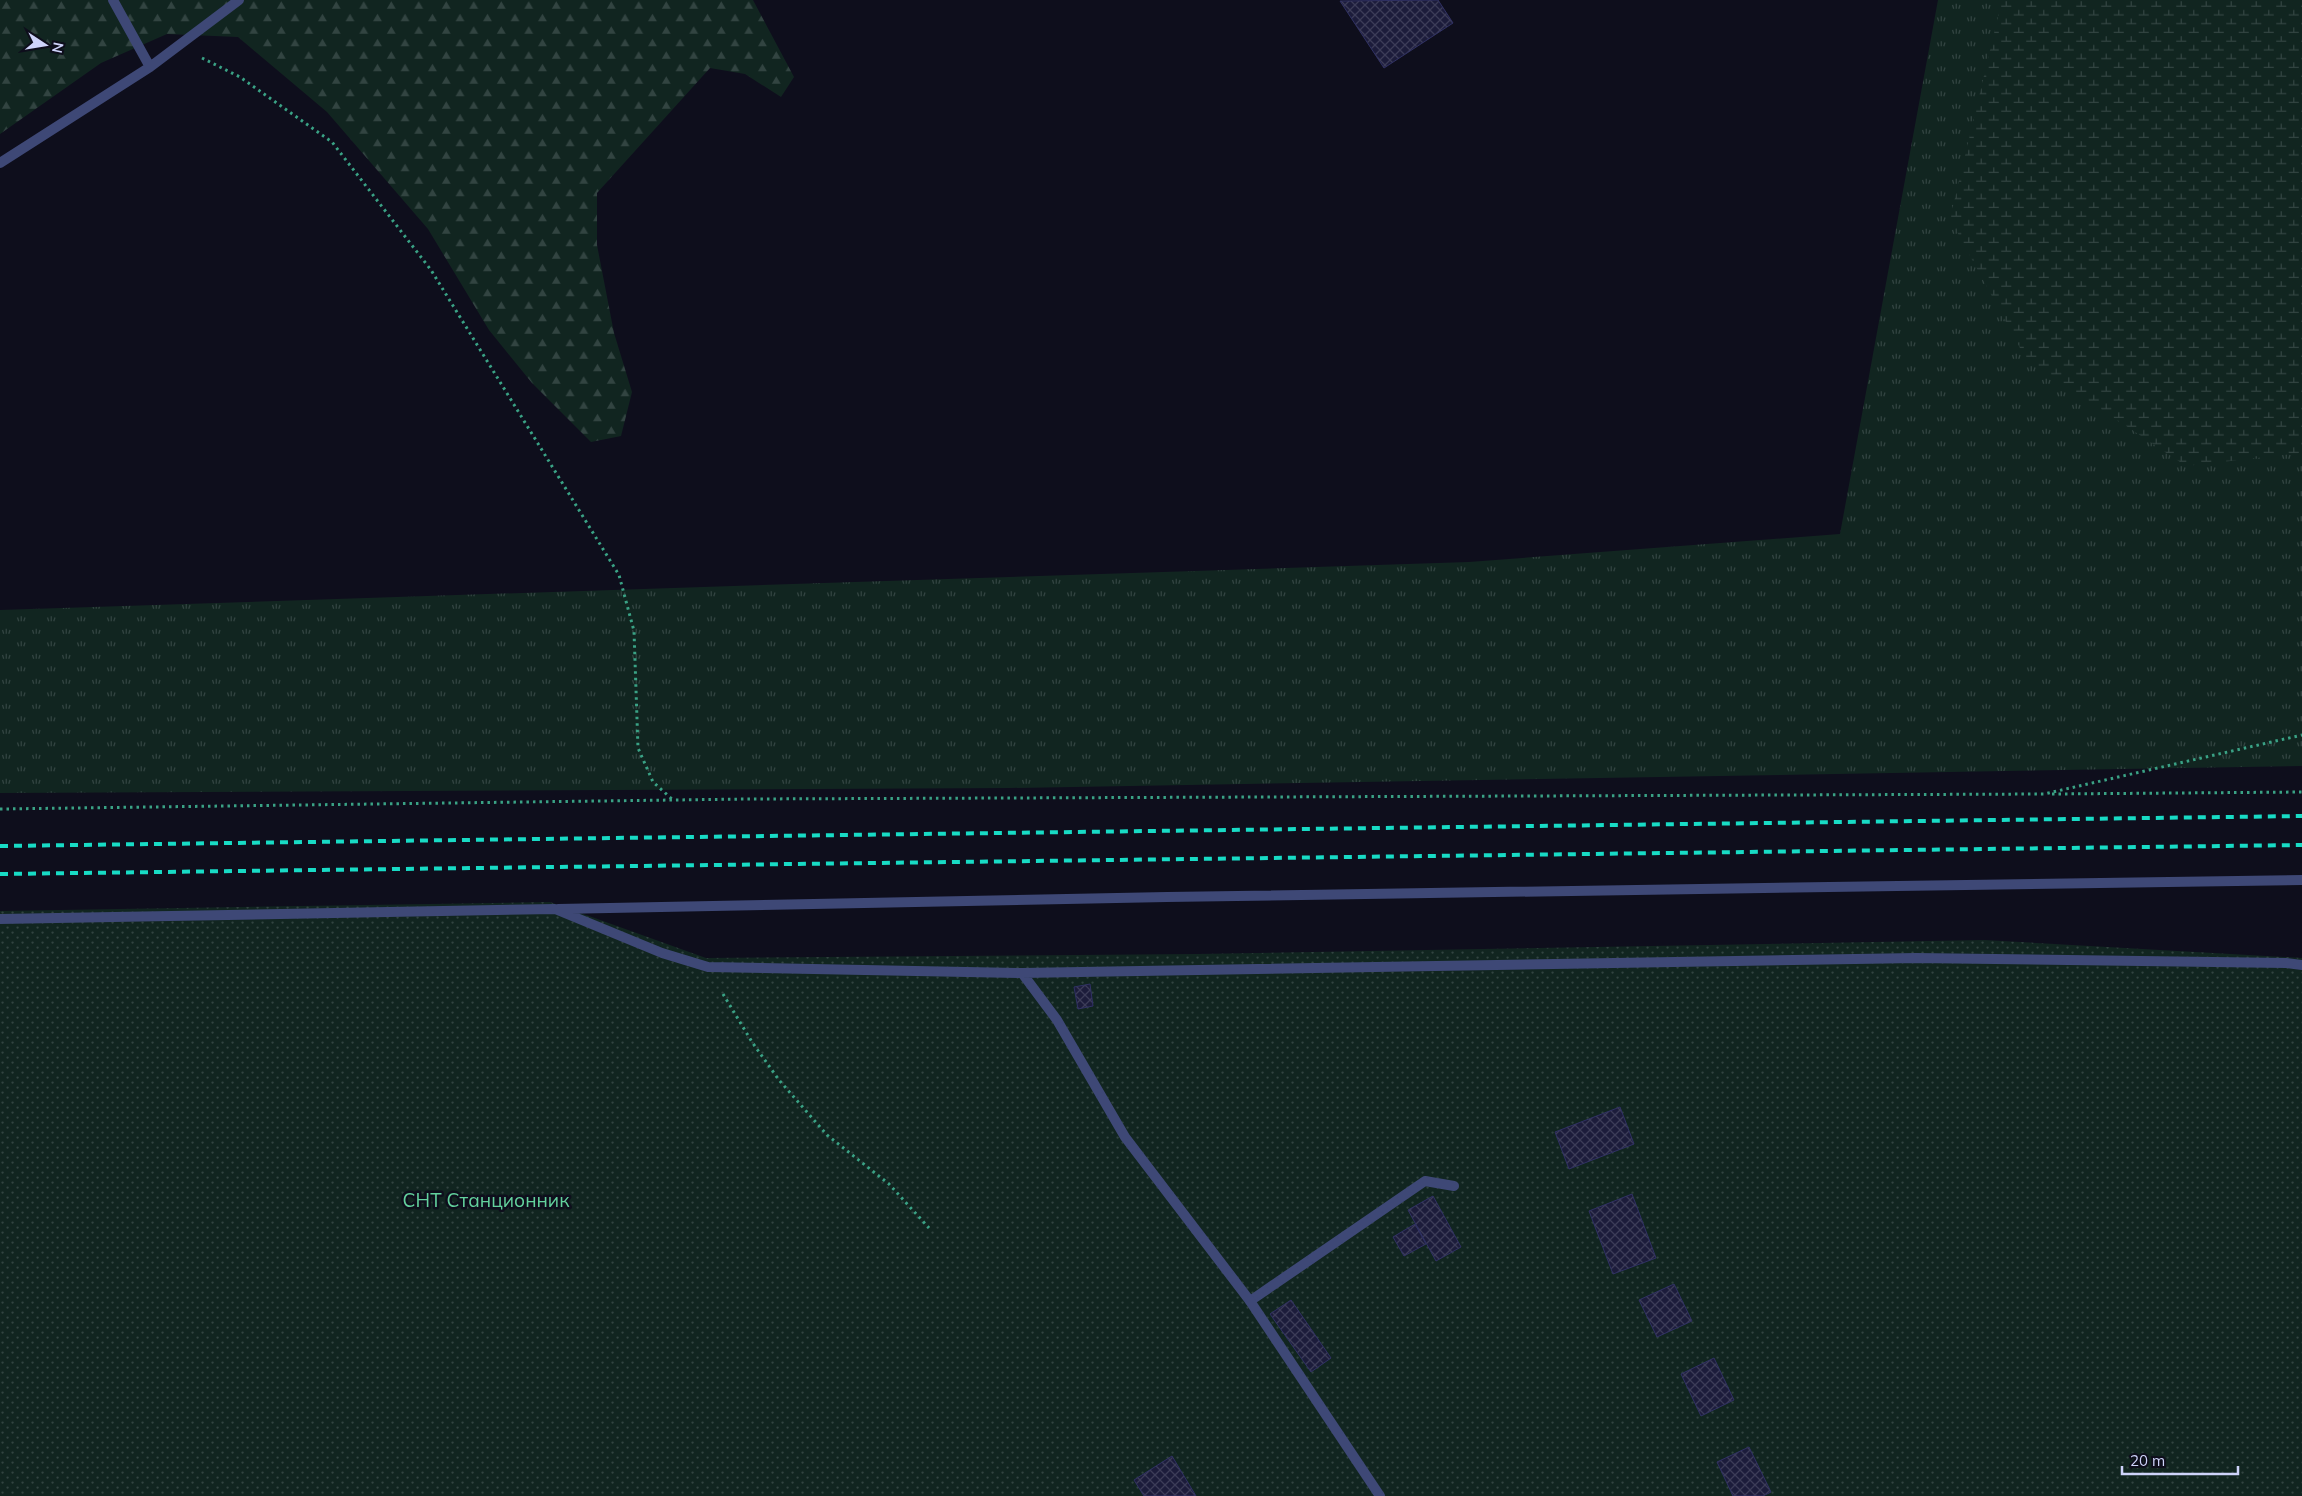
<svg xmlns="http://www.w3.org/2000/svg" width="2302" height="1496" font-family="Mulish,sans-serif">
	<defs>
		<pattern id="grass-tufts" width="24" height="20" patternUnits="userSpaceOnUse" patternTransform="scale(1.25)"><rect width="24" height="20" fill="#112520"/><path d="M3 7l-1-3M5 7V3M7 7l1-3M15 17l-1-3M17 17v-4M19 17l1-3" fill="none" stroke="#324441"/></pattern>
		<pattern id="forest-firs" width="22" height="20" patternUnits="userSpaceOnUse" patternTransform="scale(1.25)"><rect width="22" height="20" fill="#112520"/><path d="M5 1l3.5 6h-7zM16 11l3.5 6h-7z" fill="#324441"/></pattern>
		<pattern id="wetland-marsh" width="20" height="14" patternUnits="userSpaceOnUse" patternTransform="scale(1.25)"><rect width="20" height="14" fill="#112520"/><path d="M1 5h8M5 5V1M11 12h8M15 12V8" fill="none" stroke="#324441"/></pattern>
		<pattern id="garden-dots" width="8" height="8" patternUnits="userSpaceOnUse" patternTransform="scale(1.25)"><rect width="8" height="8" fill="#112520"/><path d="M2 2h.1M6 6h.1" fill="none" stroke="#324441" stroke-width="1.8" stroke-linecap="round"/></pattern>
		<pattern id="building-cross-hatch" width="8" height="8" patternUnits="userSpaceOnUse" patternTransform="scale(1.25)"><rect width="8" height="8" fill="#1c1c3b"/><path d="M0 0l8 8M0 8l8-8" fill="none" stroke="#3c3c58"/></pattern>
	</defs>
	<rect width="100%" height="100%" fill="#0e0e1c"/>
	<path fill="url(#grass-tufts)" d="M1938,0H2302V766L1009,788L0,793V610L1469,562L1840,534Z"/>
	<path fill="url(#forest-firs)" d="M0,0H753L794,77L781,97L745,74L710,68L597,193V245L614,333L632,392L621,436L591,442L532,383L489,330L428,229L327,112L238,37L167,34L101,63L0,134Z"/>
	<path fill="url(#wetland-marsh)" d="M2002,0H2302V453L2186,466L2026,359L1950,219Z"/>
	<path fill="url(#garden-dots)" d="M550,902L706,958L1197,954L1984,940L2302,958V1496H0V911Z"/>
	<path fill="url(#building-cross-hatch)" stroke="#303164" d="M1438,0L1453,23L1384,68L1340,1Z
		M1090,984L1093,1006L1078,1009L1074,987Z
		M1620,1107L1634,1144L1569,1169L1555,1132Z
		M1632,1194L1656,1258L1613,1274L1589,1211Z
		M1433,1196L1461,1247L1436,1261L1408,1210Z
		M1415,1224L1426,1244L1404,1256L1393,1237Z
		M1674,1284L1692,1321L1657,1337L1639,1300Z
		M1291,1300L1331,1358L1311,1372L1270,1314Z
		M1714,1358L1734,1400L1701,1416L1681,1374Z
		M1749,1447L1771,1492L1763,1496H1733L1717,1462Z
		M1172,1456L1196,1496H1144L1134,1480Z"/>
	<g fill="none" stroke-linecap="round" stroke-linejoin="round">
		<path stroke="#3aa285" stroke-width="3" stroke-dasharray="2.5 4" stroke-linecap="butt" d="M202,58L240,77L332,142L431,270L619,575L634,631L638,748L653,782L673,800
			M2052,794L2302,792
			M0,809L748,799L2044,794L2302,735
			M723,994L752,1042L779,1080L827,1135L889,1184L929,1228"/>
		<path stroke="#3e4876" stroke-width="10" d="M1250,1301L1425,1181L1454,1186"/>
		<path stroke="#3e4876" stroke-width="10" d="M113,0L150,67
			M0,163L150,67L239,0
			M558,909L1167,897L2302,880
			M0,919L555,909L662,953L708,967L1022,973L1916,958L2286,963L2302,965
			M1022,973L1057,1020L1125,1137L1250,1301L1380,1496"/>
		<path stroke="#18dbc5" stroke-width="4" stroke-dasharray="8 6" stroke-linecap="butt" d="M0,846L2302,816
			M0,874L2302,845"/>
	</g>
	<g text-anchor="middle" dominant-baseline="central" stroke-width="5" stroke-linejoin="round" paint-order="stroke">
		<g font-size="19" fill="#63d19d" stroke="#0e0e1c">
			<text x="486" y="1200">СНТ Станционник</text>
		</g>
	</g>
	<g transform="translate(45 45) rotate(102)" stroke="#0e0e1c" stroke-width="4" paint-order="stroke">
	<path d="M0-4L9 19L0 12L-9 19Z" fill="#ced3fa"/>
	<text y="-8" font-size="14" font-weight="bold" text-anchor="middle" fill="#ced3fa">N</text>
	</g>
	<path d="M2122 1466v8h116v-8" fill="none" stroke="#ced3fa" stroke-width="2.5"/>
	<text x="2130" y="1466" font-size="15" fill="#ced3fa" stroke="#0e0e1c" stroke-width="4" paint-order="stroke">20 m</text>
</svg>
